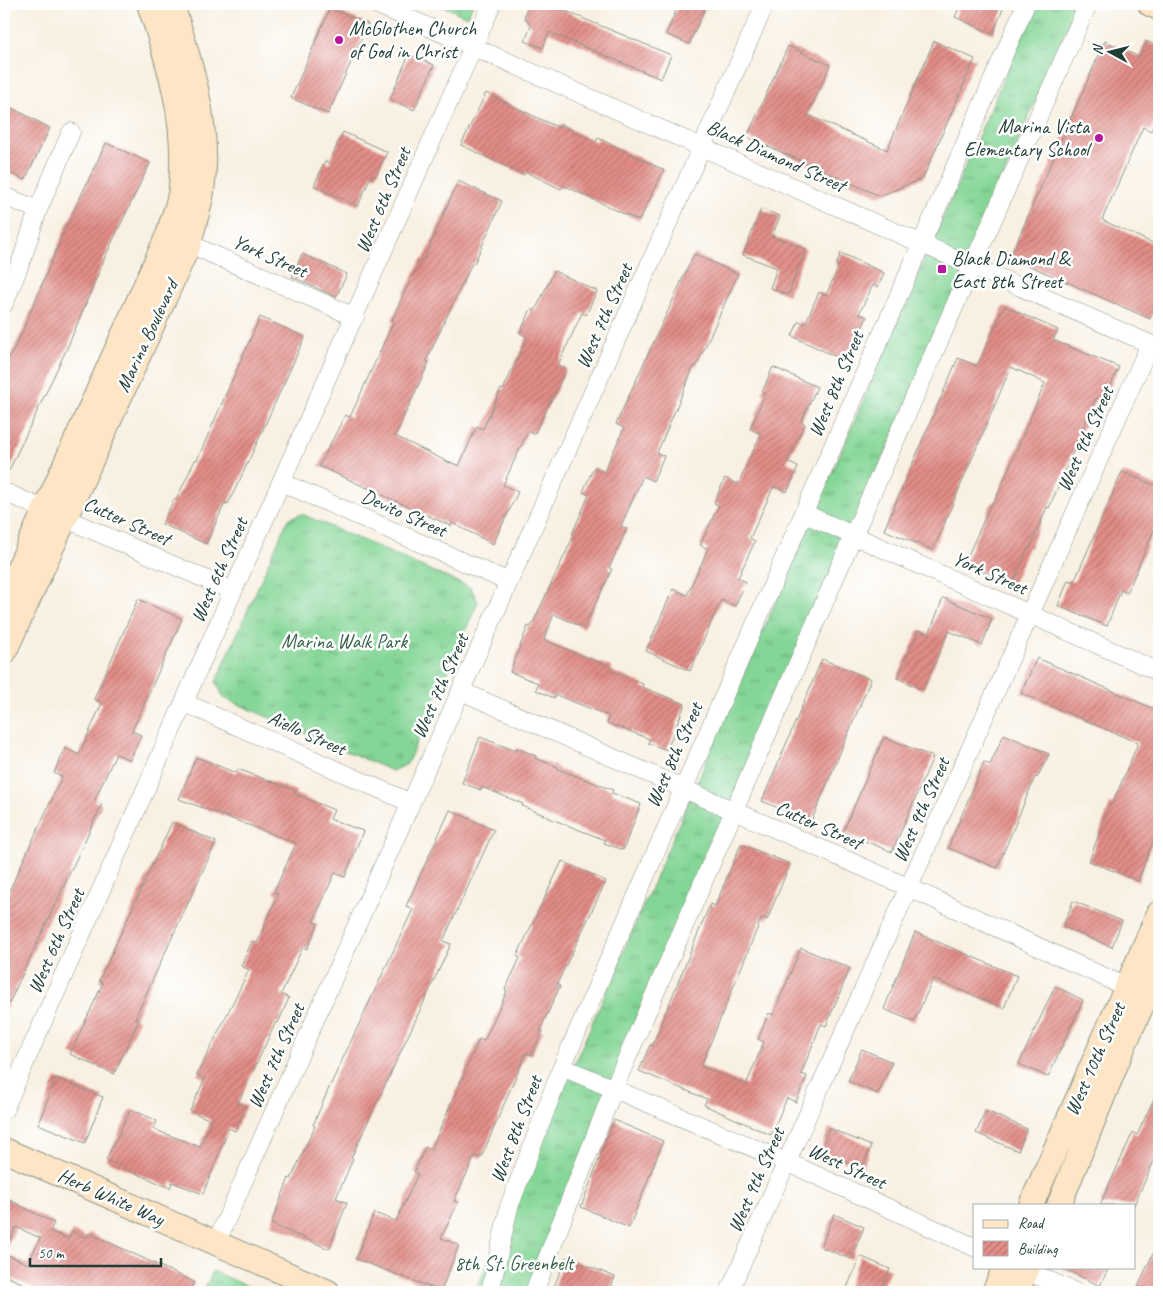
<svg xmlns="http://www.w3.org/2000/svg" width="1163" height="1296" font-family="Caveat,sans-serif">
	<defs>
		<pattern id="grass-tufts" width="24" height="20" patternUnits="userSpaceOnUse" patternTransform="scale(1.25)"><rect width="24" height="20" fill="#84d696"/><path d="M3 7l-1-3M5 7V3M7 7l1-3M15 17l-1-3M17 17v-4M19 17l1-3" fill="none" stroke="#6baf7b"/></pattern>
		<pattern id="building-hatch" width="6" height="6" patternUnits="userSpaceOnUse" patternTransform="scale(1.25)"><rect width="6" height="6" fill="#e38d88"/><path d="M-1 1l2-2M0 6l6-6M5 7l2-2" fill="none" stroke="#b77470"/></pattern>
	</defs>
	<rect width="100%" height="100%" fill="#fff"/>
	<filter id="ink" filterUnits="userSpaceOnUse"><feTurbulence type="fractalNoise" baseFrequency=".02" numOctaves="2"/><feDisplacementMap in="SourceGraphic" scale="10" xChannelSelector="R" yChannelSelector="G"/><feConvolveMatrix kernelMatrix="1 2 1 2 8 2 1 2 1" color-interpolation-filters="sRGB"/></filter>
	<filter id="wash" filterUnits="userSpaceOnUse"><feTurbulence type="fractalNoise" baseFrequency=".0096" numOctaves="4" result="noise"/><feDisplacementMap in="SourceGraphic" scale="20" xChannelSelector="R" yChannelSelector="G"/><feGaussianBlur stdDeviation="1.12" result="paint"/><feColorMatrix in="noise" values="0 0 0 0 0 0 0 0 0 0 0 0 0 0 0 0 0 1.4 0 .05"/><feComposite in="paint" operator="in"/></filter>
	<g filter="url(#wash)">
		<rect width="100%" height="100%" fill="#f8f0e1"/>
		<path fill="url(#grass-tufts)" stroke="#528a65" d="M438,4H473L467,17Z
			M1036,4H1077L527,1292H475Z
			M302,514L471,588L478,602L407,764L392,771L224,698L216,682L288,519Z
			M213,1271L261,1292H203Z"/>
		<g id="blocks">
			<path fill="url(#building-hatch)" fill-rule="evenodd" d="M529,4H560L558,8L671,55L661,79L549,32L543,48L525,41L531,26L524,17Z
				M679,4H707L689,44L666,34Z
				M961,4H1005L993,34L955,17Z
				M330,8L368,24L328,114L291,98Z
				M934,41L975,59L923,178L880,196L747,137L788,46L830,65L808,115L887,150Z
				M1105,41L1139,57L1146,41L1159,47V112L1151,131L1143,127L1102,220L1159,246V297L1150,319L1010,257Z
				M409,54L434,65L414,110L390,99Z
				M486,93L559,128L560,124L596,142L598,138L664,170L639,221L563,185L561,189L526,172L524,175L461,145Z
				M4,104L50,128L25,180L4,170Z
				M343,132L387,152L376,176L372,174L358,206L314,186L325,161L329,163Z
				M106,143L150,163L105,257L69,344L4,481V361L7,362L23,330L65,229Z
				M458,181L502,201L474,264L472,263L426,361L429,362L395,436L450,463V462L459,466L477,426L483,429L501,389L503,390L527,337L520,333L531,309L535,311L554,271L597,291L586,315L582,313L558,365L566,369L555,393L534,434L528,431L503,485L518,492L493,544L452,523L451,526L319,466L345,415L350,417L394,321L392,320L403,295L422,258L424,259Z
				M761,209L780,216L772,236L806,249L788,295L770,288L777,268L743,255Z
				M841,253L884,273L878,287L873,285L859,314L867,317L847,362L792,336L799,321L805,324L819,292L826,295L839,266L836,265Z
				M302,254L347,274L336,297L292,277Z
				M694,254L738,274L696,367L694,366L657,453L664,456L653,481L643,476L621,526L627,529L609,568L612,569L584,628L554,614L544,640L613,668L611,671L643,684L642,687L685,704L667,750L648,743L650,739L607,723L609,716L556,695L554,698L536,690L538,683L510,672L528,626L531,627L574,535L572,534L589,495L583,492L594,467L604,472L624,428L616,424Z
				M1004,306L1058,330L1053,340L1119,367L1104,401L1096,398L1049,508L1047,507L1030,548L1028,547L1013,584L964,564L992,502L994,503L1045,383L1011,367L933,550L884,530L958,358L977,366Z
				M260,317L305,337L244,471L228,504L225,503L206,544L162,524L174,499L176,500L195,460H197Z
				M773,367L817,387L801,422L805,424L787,462L798,467L787,492L774,486L750,538L755,541L738,578L746,582L735,606L721,600L690,671L646,651L673,589L687,595L708,549L700,545L719,505L714,503L725,478L738,484L761,434L750,429L765,394L762,392Z
				M1122,472L1159,487V518L1127,593L1121,590L1107,626L1058,606L1068,580L1074,582Z
				M943,598L992,619L982,645L949,631L923,690L897,678L919,630L929,634Z
				M138,599L182,619L132,731L141,735L130,760L116,754L94,801L102,804L4,1014V902L62,777L54,773L65,748L79,755L102,703L94,699Z
				M1037,658L1159,711V825L1138,881L1089,861L1110,804L1112,805L1138,743L1021,693Z
				M822,659L871,679L811,822L762,801Z
				M1004,734L1049,754L1037,778L1035,777L997,868L948,848L984,762L990,765Z
				M480,737L516,751L517,748L536,756L535,758L558,767V769L613,790L612,793L641,804L623,850L604,843L605,840L549,818V817L522,806L523,804L482,787L481,790L462,783Z
				M884,737L933,757L892,852L843,832Z
				M196,757L236,773L238,769L296,791L295,794L334,810L330,819L363,831L345,877L335,873L313,922L318,924L307,949L303,947L281,994L289,998L278,1023L276,1022L238,1103L246,1106L235,1131L229,1128L203,1194L172,1182L170,1188L106,1160L131,1109L157,1121L153,1129L200,1147L211,1120L190,1111L205,1078L197,1075L249,970L241,966L252,941L257,943L278,894L274,892L296,843L179,799Z
				M450,810L494,830L443,941L451,944L351,1158L353,1159L336,1198L347,1203L329,1249L271,1224L289,1178L291,1179L315,1126L313,1125L329,1088L413,909L406,906Z
				M172,822L216,842L135,1018L139,1020L114,1074L70,1054L103,983L99,981Z
				M741,844L790,864L767,920L762,917L701,1066L746,1085L764,1042L758,1039L769,1013L773,1015L801,948L850,968L826,1026L821,1024L801,1074L807,1076L796,1102L787,1098L771,1135L704,1105L707,1099L639,1071L650,1045L652,1046L710,904L715,906Z
				M562,861L606,881L557,984L560,986L540,1030L543,1031L531,1055L526,1053L481,1158L475,1156L454,1201L458,1203L441,1238L459,1245L441,1291L356,1259L374,1213L396,1221L418,1174L414,1172L425,1147L431,1150L479,1039L484,1041L507,991L505,990L520,958L517,956Z
				M1073,901L1122,921L1112,947L1063,927Z
				M915,932L1017,976L1004,1008L933,979L914,1022L884,1009Z
				M1055,986L1083,1000L1048,1077L1019,1064Z
				M862,1049L892,1062L878,1094L848,1081Z
				M56,1078L103,1097L85,1143L38,1124Z
				M1159,1088V1150L1134,1205H1100L1133,1132L1137,1135Z
				M986,1111L1027,1129L1018,1151L976,1133Z
				M614,1120L663,1141L629,1228L581,1207Z
				M829,1128L871,1146L862,1169L820,1151Z
				M4,1197L54,1223L50,1231L68,1239L72,1231L86,1238L89,1233L194,1282L190,1292H42L4,1275ZM16,1227L40,1238L28,1264L4,1253Z
				M834,1214L864,1227L851,1259L821,1247Z
				M1159,1241V1292H1152L1138,1286Z
				M860,1256L890,1269L880,1292H856L847,1288Z
				M566,1257L615,1277L609,1292H552Z
				M1061,1267H1109L1100,1286Z"/>
		</g>
	</g>
	<g filter="url(#ink)">
		<use href="#blocks" fill-opacity="0" stroke="#8c968a" stroke-width="1"/>
		<g fill="none" stroke-linecap="round" stroke-linejoin="round">
			<defs>
				<path id="street" d="M376,4L1159,348
					M4,196L38,210
					M178,239L355,317
					M4,304L22,259L38,210L71,132
					M281,482L509,582
					M4,492L233,591
					M803,513L1159,672
					M461,691L910,888L1159,1002
					M185,703L411,803
					M562,1067L787,1162L974,1247
					M4,1110L492,4
					M216,1243L765,4
					M1018,1267L1075,1292
					M490,1292L509,1207L562,1067L1026,4
					M534,1292L614,1088L853,536L1088,4
					M729,1292L1150,344"/>
				<path id="secondary" d="M1150,4L1159,8
					M4,601L168,235C172,219 180,203 181,187C187,120 170,66 149,4
					M4,653L189,244C193,227 199,209 202,192C211,127 191,64 172,4
					M4,1150L328,1292
					M1031,1205L1159,913
					M1059,1205L1121,1052L1159,967
					M994,1292L1005,1267
					M1017,1292L1028,1267"/>
			</defs>
			<use href="#street" stroke="#8c968a" stroke-width="19"/>
			<use href="#secondary" stroke="#8c968a" stroke-width="26"/>
			<use href="#street" stroke="#fff" stroke-width="18"/>
			<use href="#secondary" stroke="#fde5c5" stroke-width="24"/>
		</g>
	</g>
	<g fill="#b5179e" stroke="#fff" stroke-width="2">
		<circle cx="339" cy="40" r="5"/>
		<circle cx="1099" cy="138" r="5"/>
		<rect x="937" y="264" width="10" height="10" rx="2.5"/>
	</g>
	<g text-anchor="middle" dominant-baseline="central" stroke-width="5" stroke-linejoin="round" paint-order="stroke">
		<g font-size="20" fill="#1f3d34" stroke="#fff" text-anchor="start">
			<text x="349" y="28">McGlothen Church<tspan x="349" dy="23">of God in Christ</tspan></text>
			<text x="1089" y="126" text-anchor="end">Marina Vista<tspan x="1089" dy="23">Elementary School</tspan></text>
			<text x="952" y="258">Black Diamond &amp;<tspan x="952" dy="23">East 8th Street</tspan></text>
		</g>
		<g font-size="20" fill="#1f3d34" stroke="#fff">
			<text transform="translate(776 156) rotate(24)">Black Diamond Street</text>
			<text transform="translate(383 200) rotate(-67)">West 6th Street</text>
			<text transform="translate(270 256) rotate(24)">York Street</text>
			<text transform="translate(604 316) rotate(-66)">West 7th Street</text>
			<text transform="translate(147 336) rotate(-65)">Marina Boulevard</text>
			<text transform="translate(836 384) rotate(-67)">West 8th Street</text>
			<text transform="translate(1085 439) rotate(-66)">West 9th Street</text>
			<text transform="translate(404 513) rotate(24)">Devito Street</text>
			<text transform="translate(127 521) rotate(24)">Cutter Street</text>
			<text transform="translate(219 570) rotate(-66)">West 6th Street</text>
			<text transform="translate(990 573) rotate(24)">York Street</text>
			<text transform="translate(440 686) rotate(-66)">West 7th Street</text>
			<text transform="translate(307 733) rotate(24)">Aiello Street</text>
			<text transform="translate(674 755) rotate(-66)">West 8th Street</text>
			<text transform="translate(921 810) rotate(-66)">West 9th Street</text>
			<text transform="translate(819 825) rotate(24)">Cutter Street</text>
			<text transform="translate(56 941) rotate(-66)">West 6th Street</text>
			<text transform="translate(276 1056) rotate(-66)">West 7th Street</text>
			<text transform="translate(1095 1059) rotate(-66)">West 10th Street</text>
			<text transform="translate(516 1129) rotate(-69)">West 8th Street</text>
			<text transform="translate(847 1166) rotate(25)">West Street</text>
			<text transform="translate(756 1180) rotate(-66)">West 9th Street</text>
			<text transform="translate(111 1197) rotate(24)">Herb White Way</text>
		</g>
		<g font-size="20" fill="#38634c" stroke="#fff">
			<text x="344" y="641">Marina Walk Park</text>
			<text x="514" y="1263">8th St. Greenbelt</text>
		</g>
	</g>
	<rect width="1163" height="1296" fill="none" stroke="#fff" stroke-width="20"/>
	<rect x="973" y="1204" width="162" height="65" fill="#ffffff" stroke="#a5b1ae"/>
	<rect x="983" y="1220" width="25" height="8" fill="#fde5c5" stroke="#a5b1ae"/>
	<text x="1018" y="1228" font-size="15" fill="#1f3d34">Road</text>
	<rect x="983" y="1241" width="25" height="15" fill="url(#building-hatch)" stroke="#a5b1ae"/>
	<text x="1018" y="1254" font-size="15" fill="#1f3d34">Building</text>
	<g transform="translate(1110 52) rotate(277)" stroke="#ffffff" stroke-width="4" paint-order="stroke">
	<path d="M0-4L9 19L0 12L-9 19Z" fill="#1f3d34"/>
	<text y="-8" font-size="14" font-weight="bold" text-anchor="middle" fill="#1f3d34">N</text>
	</g>
	<path d="M30 1258v8h131v-8" fill="none" stroke="#1f3d34" stroke-width="2.5"/>
	<text x="38" y="1258" font-size="15" fill="#1f3d34" stroke="#ffffff" stroke-width="4" paint-order="stroke">50 m</text>
</svg>
